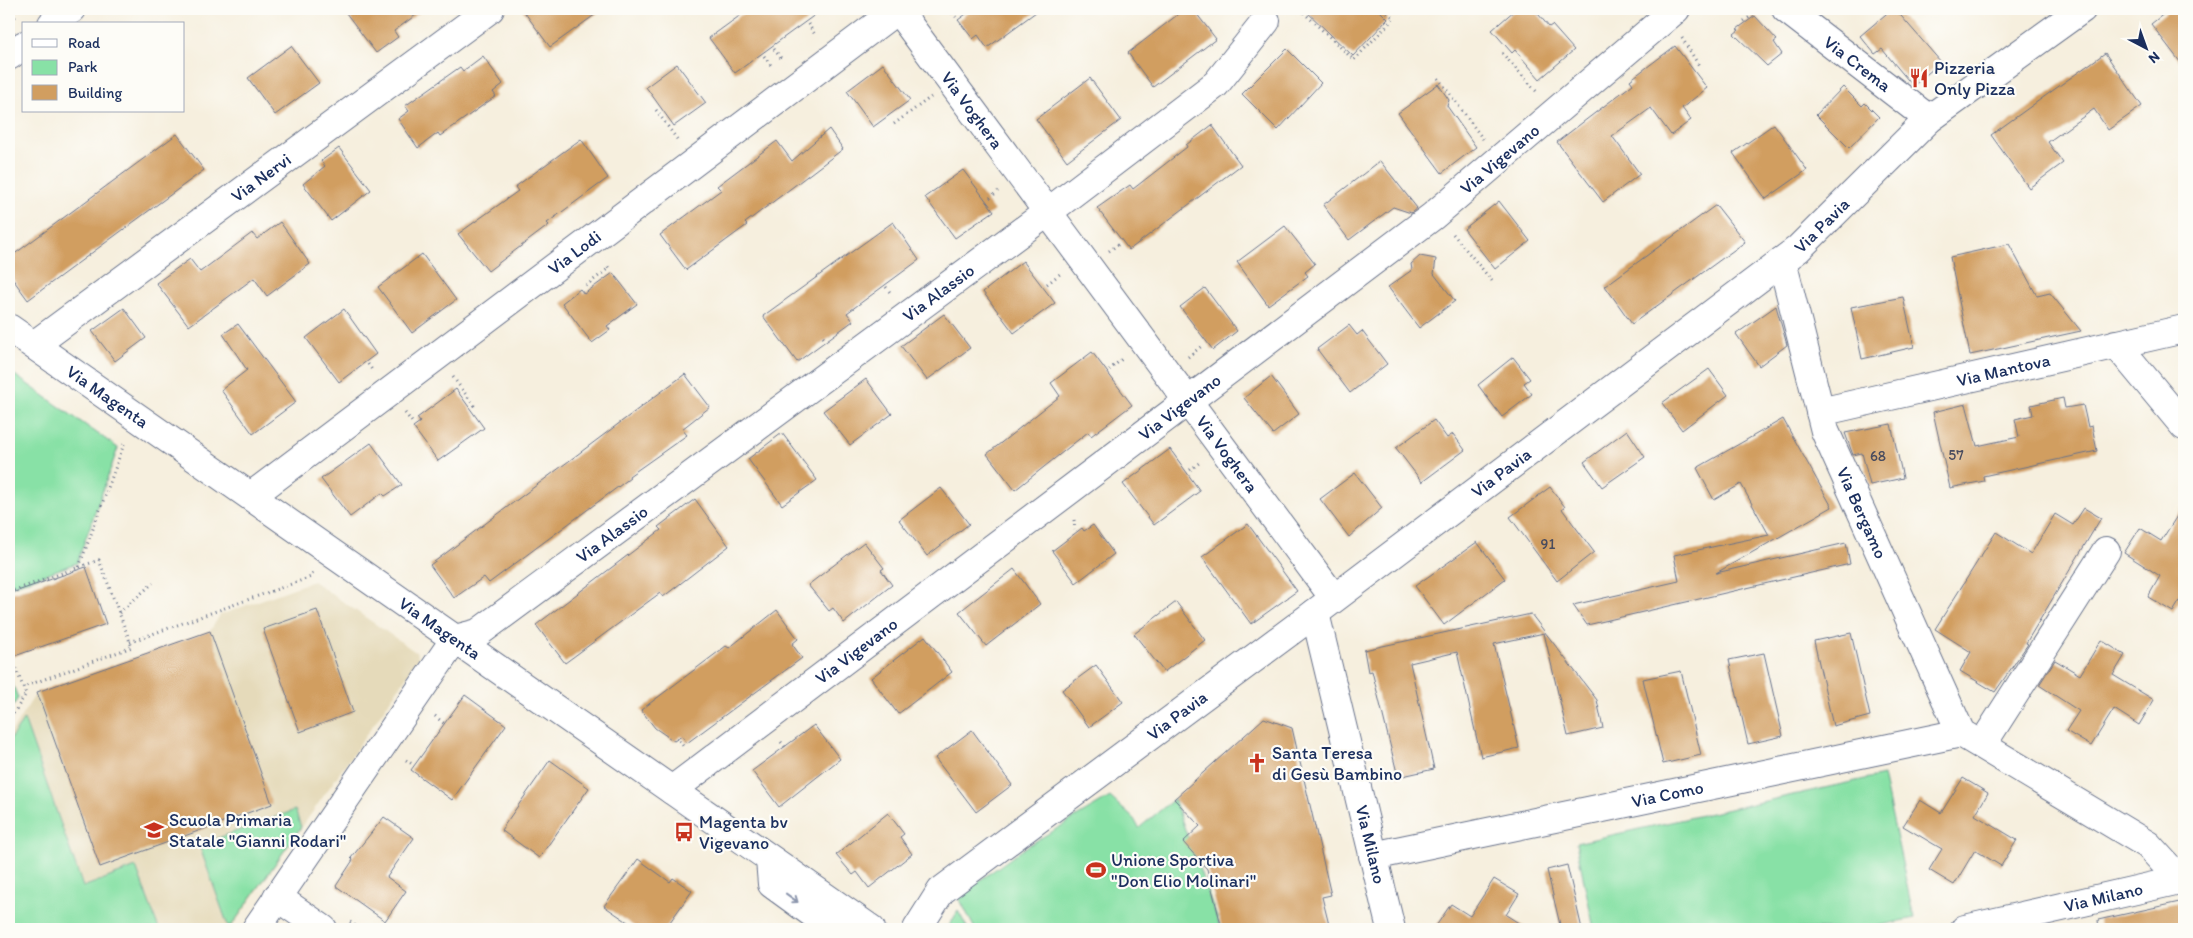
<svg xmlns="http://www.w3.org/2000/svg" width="2193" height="938" font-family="Itim,sans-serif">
	<rect width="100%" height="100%" fill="#fdfcf7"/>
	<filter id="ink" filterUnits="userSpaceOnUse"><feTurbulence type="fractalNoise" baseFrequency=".02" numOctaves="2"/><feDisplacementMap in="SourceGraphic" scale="10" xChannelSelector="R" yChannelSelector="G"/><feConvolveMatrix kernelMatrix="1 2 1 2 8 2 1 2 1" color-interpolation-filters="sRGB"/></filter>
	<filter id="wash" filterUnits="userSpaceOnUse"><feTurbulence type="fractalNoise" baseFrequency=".0096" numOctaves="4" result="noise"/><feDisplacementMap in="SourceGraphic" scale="20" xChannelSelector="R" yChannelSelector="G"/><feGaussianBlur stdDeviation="1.12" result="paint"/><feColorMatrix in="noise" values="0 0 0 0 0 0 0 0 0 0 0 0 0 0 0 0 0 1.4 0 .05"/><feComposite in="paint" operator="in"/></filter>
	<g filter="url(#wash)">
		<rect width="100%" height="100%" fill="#f6efde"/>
		<path fill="#e5daba" d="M313,581L417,653L419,659L233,926L219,929H9V735L37,692L210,631L220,615Z"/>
		<path fill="#88e1a6" stroke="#528882" d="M9,371L118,448L77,563L9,587Z
			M9,675L18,698L9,712Z
			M24,719L83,887L136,867L159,929H9V741Z
			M1883,775L1914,918L1864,929H1594L1576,843Z
			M1110,797L1134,819L1139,828L1174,799L1221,929H975L958,896L1029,845Z
			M295,810L301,827L232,925L228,926L199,845Z
			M958,911L968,929H947Z"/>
		<g id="blocks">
			<path fill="#d19e60" d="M343,9H424L394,31L398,37L376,53Z
				M522,9H603L550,47Z
				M749,9H823L735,73L709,38Z
				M973,9H1040L987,48L978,35L973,39L958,20Z
				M1185,9H1193L1216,39L1153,87L1128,53Z
				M1304,9H1378L1388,19L1353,56Z
				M1516,9H1534L1549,27L1552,25L1574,50L1540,79L1515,50L1512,53L1492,30Z
				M1892,9H1895L1941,62L1913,86L1882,49L1875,54L1860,36Z
				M2170,9H2184V67L2151,24Z
				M1755,16L1777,40L1774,42L1782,54L1767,66L1734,34L1739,30L1737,29Z
				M291,46L319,83L275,115L248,78Z
				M1675,46L1707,88L1682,108L1691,120L1671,135L1651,108L1612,136L1640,174L1603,202L1557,142L1633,84L1630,80Z
				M1287,49L1321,83L1278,130L1242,94Z
				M2105,53L2142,106L2108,130L2094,109L2048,142L2063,163L2029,188L1991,135Z
				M483,56L503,84L493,92L496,96L440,136L438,133L418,148L398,119L409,111L405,106L460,67L463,71Z
				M677,64L706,103L674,126L646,87Z
				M883,64L910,100L873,127L847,91Z
				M1090,78L1121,120L1067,161L1036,119Z
				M1438,84L1449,100L1447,106L1476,147L1442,173L1398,113Z
				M1843,87L1862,106L1865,103L1879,117L1849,148L1816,115Z
				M1774,124L1807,170L1766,199L1733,153Z
				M1212,125L1241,165L1129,250L1097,208L1130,185L1133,189L1187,147L1186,145Z
				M829,129L843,149L745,223L747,225L686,270L660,235L721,190L717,186L777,141L792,161Z
				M177,134L204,170L28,300L9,274V258Z
				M581,139L608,178L547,223L549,225L488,271L458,234L518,191L515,187Z
				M339,148L371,190L331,221L303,184L325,166L321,161Z
				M1380,161L1417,208L1411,213L1393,207L1349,240L1323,205Z
				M963,170L994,211L955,238L925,197Z
				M1499,201L1530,241L1495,269L1464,229Z
				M1716,205L1745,242L1632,324L1605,286Z
				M280,222L310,264L267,296L254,278L189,326L156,283L190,259L200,272L252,233L257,239Z
				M893,222L919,260L847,313L853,321L797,362L763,316Z
				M1285,226L1315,264L1305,272L1308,276L1268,305L1237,262Z
				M2009,244L2037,296L2050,293L2081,331L1970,355L1950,257Z
				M422,254L456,300L412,333L378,287Z
				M1420,256L1436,259L1434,274L1455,301L1419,328L1388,287L1412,270L1411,264Z
				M1023,261L1055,303L1014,333L983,292Z
				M613,273L637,304L607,326L610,330L592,343L562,303L580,289L584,294Z
				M1205,288L1237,331L1213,350L1180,307Z
				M1903,297L1914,347L1862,359L1851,307Z
				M1776,306L1787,345L1759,366L1736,334Z
				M124,308L146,338L115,361L92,331Z
				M344,309L376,354L339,382L306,338Z
				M944,314L970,348L927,380L901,346Z
				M238,324L296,402L253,434L221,390L247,370L223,334Z
				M1349,325L1357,335L1362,331L1387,364L1350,393L1317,349Z
				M1092,352L1132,405L1091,436L1088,432L1015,490L987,454L1060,396L1051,383Z
				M1513,357L1530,379L1524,383L1532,394L1502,417L1478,385Z
				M1709,369L1728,395L1682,430L1662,403Z
				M685,374L710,407L682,429L687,435L629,476L630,478L489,583L484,577L454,598L430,565Z
				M1271,376L1299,414L1273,434L1244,398Z
				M866,379L892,414L850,445L823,411Z
				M456,389L484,428L438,461L413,427L420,422L417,418Z
				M2063,398L2065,408L2083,405L2088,427L2092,426L2097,451L1983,476L1984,481L1950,488L1933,412L1966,404L1977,446L2019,437L2015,419L2033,415L2031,405Z
				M1783,419L1832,507L1716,573L1846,543L1850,564L1587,625L1573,605L1679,581L1674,555L1769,535L1741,484L1714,500L1697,468Z
				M1434,420L1447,438L1453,434L1465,450L1422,482L1396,448Z
				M1891,424L1903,478L1870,485L1862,453L1853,455L1845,433Z
				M1627,430L1645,457L1602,487L1584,462Z
				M782,433L817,480L782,505L748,459Z
				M371,443L402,485L385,496L382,493L350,517L321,479Z
				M1170,449L1200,491L1154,525L1123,484Z
				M1355,473L1382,508L1349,537L1320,499Z
				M1550,487L1565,507L1562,509L1594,552L1557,581L1510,517Z
				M941,488L969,524L927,556L899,520Z
				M695,499L729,546L663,597L660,593L565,663L536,625L661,530L658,527Z
				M2184,505V594L2173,612L2148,597L2160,576L2124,553L2140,528L2161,541Z
				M2084,508L2101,518L2026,643L2028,644L1995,692L1960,671L1971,652L1935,629L1996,532L2031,554L2055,514L2073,525Z
				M1248,524L1297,591L1251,624L1202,557Z
				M1093,525L1114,554L1076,583L1052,551L1082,528L1084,531Z
				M864,542L884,568L881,570L892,585L844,623L833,608L829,611L808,585Z
				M1477,542L1505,579L1444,625L1415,586Z
				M86,567L106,624L9,658V594Z
				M1014,569L1040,604L986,646L959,612Z
				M1176,602L1205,640L1164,672L1134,634Z
				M317,610L353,712L300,732L263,629Z
				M777,610L798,639L792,644L802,658L687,743L682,736L674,741L655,728L641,710L726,646L729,648Z
				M1531,614L1597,700L1603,728L1568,736L1544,633L1494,644L1519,748L1481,757L1457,652L1410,663L1434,769L1398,777L1372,671L1368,672L1364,650Z
				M210,631L272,804L100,867L37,692Z
				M1851,633L1870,716L1833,726L1814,641Z
				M925,636L952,672L898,714L871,678Z
				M2101,640L2125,655L2113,675L2154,700L2139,725L2114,709L2091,746L2066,731L2079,711L2039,685L2055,660L2080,675Z
				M1764,653L1783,736L1748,744L1729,660Z
				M1096,665L1123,702L1089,727L1062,690Z
				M1681,671L1701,755L1663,764L1643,679Z
				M465,695L506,725L452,800L411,770Z
				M1264,718L1292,728L1331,895L1322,897L1330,929H1222L1207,869L1183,842L1200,826L1174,799Z
				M814,725L840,759L779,807L752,771Z
				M972,730L1012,785L976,812L935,758Z
				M550,760L589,788L539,858L501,830Z
				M1963,778L1988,793L1975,815L2017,840L2001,866L1975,850L1954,885L1929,870L1942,849L1903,826L1920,800L1941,813Z
				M888,813L904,834L900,837L912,854L869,888L857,872L853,875L836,855Z
				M384,817L414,838L387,877L406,891L385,921L336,886L353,860L351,858Z
				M638,859L670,882L673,878L692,891L665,929H638L604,906Z
				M1567,865L1582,929H1561L1547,870Z
				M1494,879L1519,894L1506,915L1528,929H1434L1451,904L1470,916Z
				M2184,901V929H2099L2098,920Z"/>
		</g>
	</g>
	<g filter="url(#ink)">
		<use href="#blocks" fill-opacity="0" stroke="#68728b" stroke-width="1"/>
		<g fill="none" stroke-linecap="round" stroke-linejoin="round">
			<defs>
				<g id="minor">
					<path id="s1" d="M897,9L1334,598"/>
					<path id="s2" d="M1786,9L1929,119"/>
					<path d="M52,24L72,9"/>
					<path d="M9,56L24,45"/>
					<path id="s3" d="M1782,261L1825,431L1961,733L2148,845L2180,880"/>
					<path id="s4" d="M9,328L871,929"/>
					<path d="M2116,344L2184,426"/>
					<path id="s5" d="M34,345L490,9"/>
					<path id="s6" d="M1820,412L2184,329"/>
					<path id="s7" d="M251,496L898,9"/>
					<path id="s8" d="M1315,613L1391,929"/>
					<path d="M1982,745L2106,551"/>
					<path id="s9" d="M672,790L1433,216L1676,9"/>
					<path id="s10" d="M1373,856L1961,733"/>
					<path d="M770,860L772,884L834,929"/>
					<path d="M277,897L323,929"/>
					<path id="s11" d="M256,929L455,639L478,633L1048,212L1216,84L1266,21"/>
					<path id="s12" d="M917,929L941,891L1315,613L1782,261L1798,249L1929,119L2082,9"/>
					<path id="s13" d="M1965,929L2184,879"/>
				</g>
			</defs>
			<use href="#minor" stroke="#68728b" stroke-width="30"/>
			<path stroke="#68728b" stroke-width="3" stroke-dasharray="1 4" stroke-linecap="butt" d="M9,9L16,19
				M837,9L843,16
				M949,9L956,17
				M1300,9L1354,60L1394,18L1383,9
				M1744,21L1760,10
				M808,24L816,36
				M1682,38L1700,67
				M774,49L783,61
				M1502,53L1537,92
				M764,56L773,68
				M1438,78L1483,139
				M656,110L679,142
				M894,124L931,97
				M990,198L998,191
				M1453,234L1493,282
				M1109,251L1119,244
				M1047,284L1060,274
				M586,286L609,268L606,264
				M886,287L892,295
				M823,337L828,342
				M1188,357L1203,345
				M368,364L372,370
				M1109,370L1122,359
				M453,377L475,407
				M405,413L412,422
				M1190,470L1199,463
				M1074,520L1075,530
				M79,567L124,444
				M9,592L99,560L132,647L23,687
				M119,613L153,583
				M130,642L311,577L313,573
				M9,666L14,664L26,694L9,720
				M435,716L446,725
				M679,741L684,747
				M781,742L786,748
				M406,760L412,764
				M350,922L360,929"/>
			<use href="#minor" stroke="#fff" stroke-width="28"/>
		</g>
		<defs><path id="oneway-shaft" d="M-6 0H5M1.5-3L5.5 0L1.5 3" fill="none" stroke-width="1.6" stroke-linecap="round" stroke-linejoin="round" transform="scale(1.25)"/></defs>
		<use stroke="#8d97ae" href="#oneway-shaft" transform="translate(792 898) rotate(36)"/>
	</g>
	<defs>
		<symbol id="restaurant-bare" viewBox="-9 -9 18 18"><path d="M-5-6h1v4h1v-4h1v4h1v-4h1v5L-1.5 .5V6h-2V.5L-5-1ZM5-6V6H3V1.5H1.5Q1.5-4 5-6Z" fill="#c8321e" stroke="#fdfcf7" stroke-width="2.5" paint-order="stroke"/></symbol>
		<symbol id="church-bare" viewBox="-9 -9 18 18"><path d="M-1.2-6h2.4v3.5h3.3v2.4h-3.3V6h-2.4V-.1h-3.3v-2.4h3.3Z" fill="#c8321e" stroke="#fdfcf7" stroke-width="2.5" paint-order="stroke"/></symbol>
		<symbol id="school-bare" viewBox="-9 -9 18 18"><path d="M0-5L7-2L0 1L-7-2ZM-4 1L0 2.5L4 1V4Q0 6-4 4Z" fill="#c8321e" stroke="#fdfcf7" stroke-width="2.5" paint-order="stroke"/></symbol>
		<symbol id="bus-bare" viewBox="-9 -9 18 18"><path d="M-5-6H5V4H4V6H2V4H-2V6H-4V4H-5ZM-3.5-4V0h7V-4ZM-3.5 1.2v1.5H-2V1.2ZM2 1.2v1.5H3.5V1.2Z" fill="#c8321e" stroke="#fdfcf7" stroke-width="2.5" paint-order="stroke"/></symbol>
		<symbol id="stadium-bare" viewBox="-9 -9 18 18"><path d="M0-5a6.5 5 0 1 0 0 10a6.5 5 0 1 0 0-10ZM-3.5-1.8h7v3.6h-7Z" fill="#c8321e" stroke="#fdfcf7" stroke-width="2.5" paint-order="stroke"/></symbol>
	</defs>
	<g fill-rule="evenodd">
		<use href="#restaurant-bare" x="1905" y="64" width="28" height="28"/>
		<use href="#church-bare" x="1243" y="749" width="28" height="28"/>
		<use href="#school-bare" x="140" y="816" width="28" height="28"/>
		<use href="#bus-bare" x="670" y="818" width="28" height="28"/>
		<use href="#stadium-bare" x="1082" y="856" width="28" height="28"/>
	</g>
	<g text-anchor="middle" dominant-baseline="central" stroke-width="4.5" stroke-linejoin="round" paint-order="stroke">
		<g font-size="15" fill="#484b5e">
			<text x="1956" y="455">57</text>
			<text x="1878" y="456">68</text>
			<text x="1548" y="544">91</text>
		</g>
		<g font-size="18" fill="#1b2f5e" stroke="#fdfcf7">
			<text stroke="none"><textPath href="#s2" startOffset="90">Via Crema</textPath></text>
			<text stroke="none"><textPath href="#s1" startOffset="126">Via Voghera</textPath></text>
			<text stroke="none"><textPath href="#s9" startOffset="1041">Via Vigevano</textPath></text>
			<text stroke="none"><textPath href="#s5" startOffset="282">Via Nervi</textPath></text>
			<text stroke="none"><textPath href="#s12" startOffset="1149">Via Pavia</textPath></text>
			<text stroke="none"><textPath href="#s7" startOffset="405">Via Lodi</textPath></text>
			<text stroke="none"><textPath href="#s11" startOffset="948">Via Alassio</textPath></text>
			<text stroke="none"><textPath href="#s6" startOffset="188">Via Mantova</textPath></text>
			<text stroke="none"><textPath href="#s4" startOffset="120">Via Magenta</textPath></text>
			<text stroke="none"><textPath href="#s9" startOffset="636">Via Vigevano</textPath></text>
			<text stroke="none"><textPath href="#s1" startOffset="554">Via Voghera</textPath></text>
			<text stroke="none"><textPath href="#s12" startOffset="744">Via Pavia</textPath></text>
			<text stroke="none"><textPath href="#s3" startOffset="265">Via Bergamo</textPath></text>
			<text stroke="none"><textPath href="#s11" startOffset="542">Via Alassio</textPath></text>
			<text stroke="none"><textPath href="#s4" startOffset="525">Via Magenta</textPath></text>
			<text stroke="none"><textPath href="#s9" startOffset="231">Via Vigevano</textPath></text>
			<text stroke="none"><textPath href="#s12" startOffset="339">Via Pavia</textPath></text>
			<text stroke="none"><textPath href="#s10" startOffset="301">Via Como</textPath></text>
			<text stroke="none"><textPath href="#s8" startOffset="238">Via Milano</textPath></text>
			<text stroke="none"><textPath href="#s13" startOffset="142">Via Milano</textPath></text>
		</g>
		<g font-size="18" fill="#1b2f5e" stroke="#fdfcf7" text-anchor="start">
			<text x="1934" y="68">Pizzeria<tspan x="1934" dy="21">Only Pizza</tspan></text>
			<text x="1272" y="753">Santa Teresa<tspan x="1272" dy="21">di Gesù Bambino</tspan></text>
			<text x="169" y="820">Scuola Primaria<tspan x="169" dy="21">Statale "Gianni Rodari"</tspan></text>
			<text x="699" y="822">Magenta bv<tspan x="699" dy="21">Vigevano</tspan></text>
			<text x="1111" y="860">Unione Sportiva<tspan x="1111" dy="21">"Don Elio Molinari"</tspan></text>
		</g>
	</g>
	<rect width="2193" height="938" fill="none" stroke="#fdfcf7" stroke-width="30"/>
	<rect x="22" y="22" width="162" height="90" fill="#fdfcf7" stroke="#a3aaba"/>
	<rect x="32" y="39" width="25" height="8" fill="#ffffff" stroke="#a3aaba"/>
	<text x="68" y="48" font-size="15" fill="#1b2f5e">Road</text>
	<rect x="32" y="60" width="25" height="15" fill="#88e1a6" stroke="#a3aaba"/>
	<text x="68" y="72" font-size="15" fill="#1b2f5e">Park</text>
	<rect x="32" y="85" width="25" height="15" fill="#d19e60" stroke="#a3aaba"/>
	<text x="68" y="98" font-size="15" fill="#1b2f5e">Building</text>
	<g transform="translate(2146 48) rotate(139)" stroke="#fdfcf7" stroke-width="4" paint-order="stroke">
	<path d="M0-4L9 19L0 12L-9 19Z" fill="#1b2f5e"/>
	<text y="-8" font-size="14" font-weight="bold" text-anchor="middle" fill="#1b2f5e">N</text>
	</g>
</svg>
